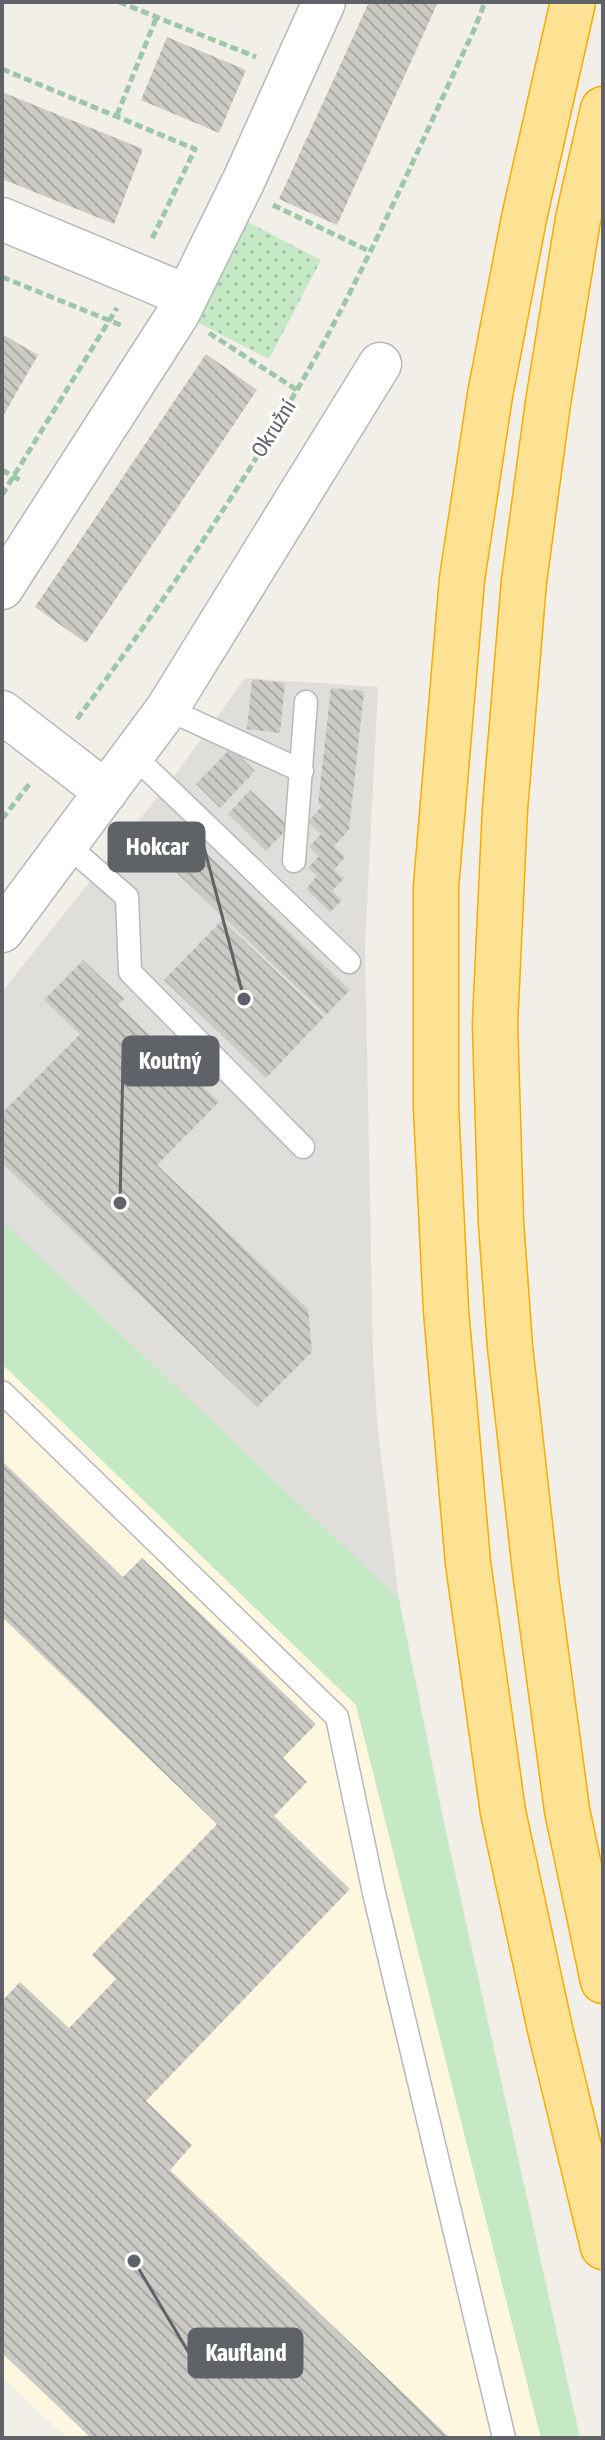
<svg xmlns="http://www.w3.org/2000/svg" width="605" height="2440" font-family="'Asap Condensed',sans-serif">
	<defs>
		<pattern id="park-dots" width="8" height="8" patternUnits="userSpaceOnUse" patternTransform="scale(2)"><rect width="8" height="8" fill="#c5e8c5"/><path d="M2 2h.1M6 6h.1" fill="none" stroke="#a3c0a4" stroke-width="1.8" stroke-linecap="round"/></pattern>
		<pattern id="building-back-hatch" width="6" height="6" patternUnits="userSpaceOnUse" patternTransform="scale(2)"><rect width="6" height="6" fill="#cccac5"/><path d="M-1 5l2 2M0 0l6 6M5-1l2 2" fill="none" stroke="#a9a8a4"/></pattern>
	</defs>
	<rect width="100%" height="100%" fill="#f1efe8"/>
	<path fill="#fef7e0" d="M2,1364L356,1705L541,2438H67L2,2377Z"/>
	<path fill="#e0deda" d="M245,678L378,687L365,946L373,1354L378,1432L399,1599L2,1221V992L178,771Z"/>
	<path fill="#c5e8c5" d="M2,1221L399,1599L443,1818L580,2438H541L356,1705L2,1364Z"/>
	<path fill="url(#park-dots)" d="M234,215L321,260L269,359L183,315Z"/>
	<path fill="url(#building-back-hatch)" d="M369,2H438L337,225L279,199Z
		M167,37L246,70L219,133L141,100Z
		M2,92L143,149L114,224L2,179Z
		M2,334L38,355L2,418Z
		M206,354L257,390L86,643L35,607Z
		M252,679L285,683L280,733L247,729Z
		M331,688L364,691L349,830L334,846L345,857L334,870L344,878L332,891L342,900L330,912L306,889L317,876L308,868L319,856L309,847L321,834L308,822L323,805L318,804Z
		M231,748L255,771L220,808L196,784Z
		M250,790L289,827L266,851L228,814Z
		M184,832L350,990L326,1015L160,857Z
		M222,920L324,1017L266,1078L164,980Z
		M83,960L124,999L118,1005L219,1102L157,1165L308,1309L312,1352L257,1407L2,1163V1113L80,1034L44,1000Z
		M2,1461L123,1577L142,1558L316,1724L283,1758L307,1782L274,1816L350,1889L146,2101L192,2145L170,2170L450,2438H91L2,2353V2001L20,1982L69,2028L116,1979L92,1955L217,1824L2,1617Z"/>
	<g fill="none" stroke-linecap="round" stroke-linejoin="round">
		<defs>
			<path id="lane" d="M167,709L302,771
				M133,755L349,962
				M67,845L127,897L130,972L303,1147
				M294,861L306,702
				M2,1392L337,1717L374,1893L504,2438"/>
			<path id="street" d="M2,219L187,296
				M2,588L178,314L244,180L324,2
				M2,712L106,792
				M2,931L167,709L380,364"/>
			<path id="highway" d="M573,2L524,218L490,395L462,579L436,887V1107L446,1310L468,1563L503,1812L550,2029L603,2247
				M603,109L578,219L548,403L524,581L505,809L495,1024L501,1222L510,1347L536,1579L567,1810L603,1981"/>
		</defs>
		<use href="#lane" stroke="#b5b8bc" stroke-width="25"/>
		<use href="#street" stroke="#b5b8bc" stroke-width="45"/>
		<use href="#highway" stroke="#f9ab00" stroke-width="47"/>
		<path stroke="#9cc7a9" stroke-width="5" stroke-dasharray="8 4" stroke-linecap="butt" d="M119,2L256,57
			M2,69L195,149L152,239
			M117,115L157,16
			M273,205L369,251
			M2,277L123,326
			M209,333L297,390
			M2,470L23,482
			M2,495L117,308
			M77,719C155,613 231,504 297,390C364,275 417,151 474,30L485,2
			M2,819L31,782"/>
		<use href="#lane" stroke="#fff" stroke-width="22"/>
		<use href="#street" stroke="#fff" stroke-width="42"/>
		<use href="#highway" stroke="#fde293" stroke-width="44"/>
	</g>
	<g text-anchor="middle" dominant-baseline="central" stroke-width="6" stroke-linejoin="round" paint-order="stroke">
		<g font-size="22" fill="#5f6368" stroke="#fff">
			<text transform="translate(273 428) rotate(-58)">Okružní</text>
		</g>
	</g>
	<path fill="none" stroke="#5f6368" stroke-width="3" d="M244 999L204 847M120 1203L123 1061M134 2261L189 2353"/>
	<g fill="#5f6368" stroke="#fff" stroke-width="3">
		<circle cx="244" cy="999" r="8"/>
		<circle cx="120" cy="1203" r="8"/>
		<circle cx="134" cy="2261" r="8"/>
	</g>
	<g fill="#5f6368" stroke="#5f6368" stroke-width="3">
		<rect x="109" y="823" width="95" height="48" rx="8"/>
		<rect x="123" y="1037" width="95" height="48" rx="8"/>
		<rect x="189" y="2329" width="113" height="48" rx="8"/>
	</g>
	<g font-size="24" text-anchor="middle" font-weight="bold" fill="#fff">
		<text x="157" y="855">Hokcar</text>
		<text x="170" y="1069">Koutný</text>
		<text x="246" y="2361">Kaufland</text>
	</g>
	<rect width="605" height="2440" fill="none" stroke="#5f6368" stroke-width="8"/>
</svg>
